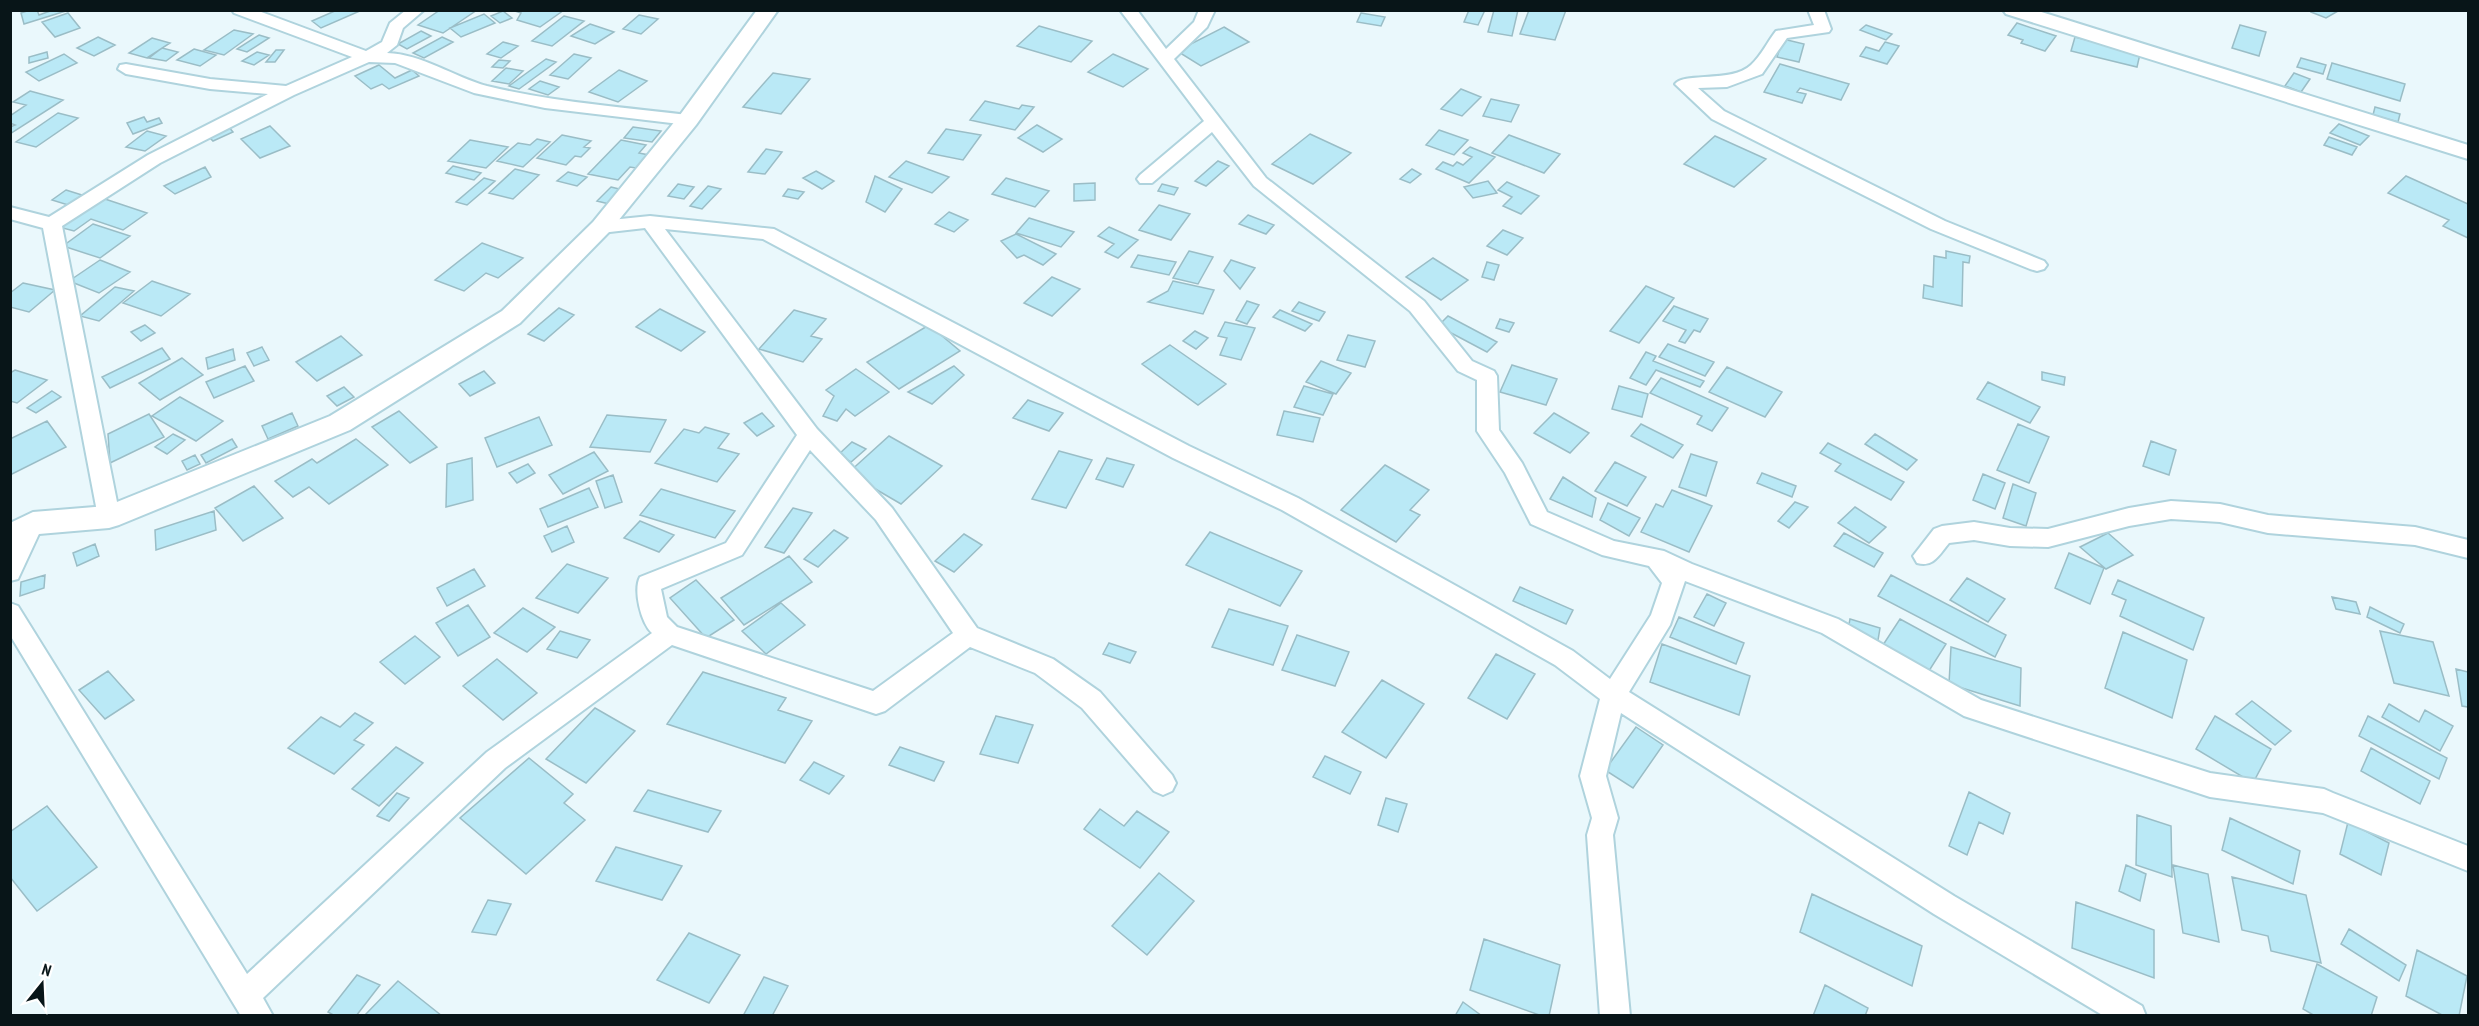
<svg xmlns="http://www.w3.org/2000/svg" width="2479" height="1026" font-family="'PT Sans Narrow',sans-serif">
	<rect width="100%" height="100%" fill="#eaf8fc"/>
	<path fill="#bae9f6" stroke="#9abdc6" stroke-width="1.5" d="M30,10H37L39,15L53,10H69L24,24L21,13Z
		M337,10H362L321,28L312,21Z
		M440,10H477L443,33L418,25Z
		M512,10H564L540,27L517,20L521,13Z
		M1469,10H1485L1478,25L1464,22Z
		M1494,10H1518L1512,36L1488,32Z
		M1529,10H1566L1555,40L1520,34Z
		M2312,10H2337L2338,11L2326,18L2311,12Z
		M503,11L512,18L500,23L491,16Z
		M68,13L80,28L55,37L42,22Z
		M1361,13L1385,17L1381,26L1357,22Z
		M484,14L495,23L461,37L450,28Z
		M639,15L658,19L641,34L623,29Z
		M564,16L584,21L552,46L532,41Z
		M2017,23L2056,36L2045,51L2021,43L2023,40L2008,35Z
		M590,24L614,32L595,44L571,36Z
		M1866,25L1892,34L1886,40L1860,30Z
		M2240,25L2266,32L2259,56L2232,48Z
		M1039,26L1092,41L1071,62L1017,46Z
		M1224,27L1249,42L1201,66L1177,51Z
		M234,30L253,34L224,55L204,50Z
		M421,31L431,36L407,49L398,44Z
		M259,35L269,38L247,52L237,49Z
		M98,37L115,45L94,56L77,48Z
		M442,37L453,42L424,58L413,53Z
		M2075,37L2140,54L2137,67L2071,51Z
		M152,38L170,43L147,58L129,53Z
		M1783,39L1804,44L1799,62L1777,57Z
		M503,42L518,46L501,58L487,54Z
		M1885,42L1899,46L1887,64L1860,56L1866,47L1879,51Z
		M162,48L178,52L166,61L149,58Z
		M194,49L216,55L200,66L177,60Z
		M276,50H284L275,62H266Z
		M47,52L48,58L29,63V57Z
		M257,52L269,55L254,65L242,61Z
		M64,54L77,63L39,81L26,72Z
		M574,54L591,58L568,79L550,75Z
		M1113,54L1148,69L1123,87L1088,72Z
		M2301,58L2326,65L2323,74L2297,67Z
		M546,59L556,62L519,89L509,86Z
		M499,60L510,61L503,68L492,67Z
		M2332,63L2405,84L2400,101L2327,79Z
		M1780,64L1849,84L1841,100L1800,88L1797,92L1806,94L1802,103L1764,92Z
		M379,65L395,78L412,70L419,76L389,89L382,84L371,89L355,76Z
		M506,68L523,71L509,84L492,81Z
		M619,70L647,81L618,102L589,92Z
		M773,73L810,79L781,114L743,107Z
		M2294,73L2310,79L2301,92L2285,86Z
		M540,81L559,87L548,95L529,89Z
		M1461,89L1481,97L1462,116L1441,109Z
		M30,91L63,100L10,134V127L15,125L10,123V116L26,105L13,102Z
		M1491,99L1519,105L1511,122L1483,116Z
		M985,101L1019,109L1022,105L1034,107L1015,130L970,120Z
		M2375,107L2400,114L2398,122L2373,115Z
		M58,113L78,118L36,147L16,142Z
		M144,117L147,122L159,118L162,123L133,134L127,123Z
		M2339,124L2369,136L2360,145L2330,133Z
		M1037,125L1062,139L1043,152L1018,138Z
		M228,126L233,132L213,141L207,135Z
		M270,126L290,146L260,158L241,139Z
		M633,127L661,131L652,142L624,138Z
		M946,129L981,135L963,160L928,153Z
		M1439,130L1468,140L1454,155L1426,145Z
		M147,131L166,136L145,151L126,147Z
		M1310,134L1351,153L1313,184L1272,164Z
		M562,135L591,141L584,147L590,148L581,157L575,156L566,165L537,158Z
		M1509,135L1560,154L1544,173L1492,153Z
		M1715,136L1766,159L1734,187L1684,164Z
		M2329,137L2357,147L2352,155L2324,145Z
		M537,139L550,142L523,167L497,161L518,143L530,145Z
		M470,140L508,147L486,168L448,161Z
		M621,140L646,145L639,153L649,155L636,168L630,167L618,180L588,174Z
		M1470,147L1495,157L1469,183L1436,169L1443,162L1453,166L1457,162L1463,165L1472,157L1463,153Z
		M766,149L782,152L765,174L748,172Z
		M906,161L949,177L932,193L889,177Z
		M1218,161L1229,166L1206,186L1195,181Z
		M453,166L481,173L474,180L446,173Z
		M205,167L211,177L175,194L164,186Z
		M515,169L539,175L513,199L489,193Z
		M1412,169L1421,174L1410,183L1400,179Z
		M816,171L834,181L822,189L803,178Z
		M568,172L587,177L577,186L557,181Z
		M875,176L902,189L885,212L866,202Z
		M2406,176L2468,204V238L2443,226L2449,220L2388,193Z
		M484,178L495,181L467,205L456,202Z
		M1006,178L1049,191L1035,207L992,194Z
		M1488,181L1497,193L1473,198L1464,187Z
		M1507,182L1539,196L1521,214L1503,206L1512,197L1498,190Z
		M1095,183V200L1074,201V184Z
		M678,184L694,187L684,199L668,196Z
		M1162,184L1178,188L1174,195L1158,191Z
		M708,186L721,189L702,209L690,206Z
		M611,187L627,191L613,205L597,201Z
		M788,189L804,192L798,199L783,196Z
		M66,190L82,195L68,205L52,200Z
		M102,198L147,213L123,230L91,219L74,231L59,227Z
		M1159,205L1190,214L1171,240L1139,230Z
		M949,212L968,220L954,232L935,224Z
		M1248,215L1274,225L1266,234L1239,224Z
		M1029,218L1074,232L1061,247L1016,233Z
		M93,224L130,236L100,258L63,246Z
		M1109,227L1138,240L1118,258L1105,252L1114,244L1098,236Z
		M1503,230L1523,238L1507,255L1487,246Z
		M1016,234L1056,254L1043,265L1024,255L1017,258L1001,241Z
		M482,243L523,258L498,278L486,273L464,291L435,280Z
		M1189,251L1213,257L1198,284L1173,278Z
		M1946,251L1970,256L1969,263L1963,262L1962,306L1923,298L1924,285L1933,287L1934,256L1946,258Z
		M1138,255L1176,262L1169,275L1131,267Z
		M1433,258L1468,280L1441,300L1406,277Z
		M100,260L130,272L99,293L69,281Z
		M1231,260L1255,268L1240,289L1224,271Z
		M1487,262L1499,265L1494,280L1482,277Z
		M1052,277L1080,289L1052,316L1024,303Z
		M152,281L190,294L161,316L123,303Z
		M1173,281L1214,290L1203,314L1148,302L1168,291Z
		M23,283L55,290L29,312L10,307V293Z
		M1646,286L1674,298L1639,343L1610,331Z
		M115,287L134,291L99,321L80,316Z
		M1247,301L1259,305L1247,324L1236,320Z
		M1299,302L1325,312L1319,321L1292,311Z
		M1674,306L1708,319L1700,332L1694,330L1685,343L1679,341L1686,330L1663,321Z
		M559,308L574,315L544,341L528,334Z
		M660,309L705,332L681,351L636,327Z
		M794,310L826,319L811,336L822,339L803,362L759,349Z
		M1280,310L1312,324L1305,331L1273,317Z
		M1448,316L1497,342L1487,352L1438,326Z
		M1500,319L1514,323L1509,332L1496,328Z
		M1225,322L1255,328L1241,360L1220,355L1227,338L1218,336Z
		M145,325L155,333L141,341L131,332Z
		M929,325L960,351L899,389L867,362Z
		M1195,331L1208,338L1196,349L1183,341Z
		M1348,335L1375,341L1365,367L1337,360Z
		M341,336L362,355L317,381L296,362Z
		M1668,344L1714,362L1705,376L1659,357Z
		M1170,345L1226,384L1198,405L1142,364Z
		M262,347L269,360L254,366L247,353Z
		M162,348L170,359L110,388L102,377Z
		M233,349L235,360L208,369L206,358Z
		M1646,352L1656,356L1653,361L1704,381L1700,387L1656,370L1646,385L1630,378Z
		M182,358L203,375L160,400L139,383Z
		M1321,361L1351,373L1336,394L1306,382Z
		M1512,365L1557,379L1546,405L1500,392Z
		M245,366L254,381L214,398L206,382Z
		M954,366L964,375L932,404L908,392Z
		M1727,367L1782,392L1765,417L1709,392Z
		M856,369L889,392L855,416L846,409L837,421L823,416L834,396L826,390Z
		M15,370L47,380L17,403L10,401V373Z
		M484,371L495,383L470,396L459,384Z
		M2042,372L2065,377L2064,385L2042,380Z
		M1661,378L1728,408L1712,431L1697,424L1702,416L1650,393Z
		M1988,382L2040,407L2030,423L1977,399Z
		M1304,386L1333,394L1323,415L1294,407Z
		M1619,386L1648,394L1642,417L1612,409Z
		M344,387L354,397L337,406L327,396Z
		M52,391L61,397L36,413L27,408Z
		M180,397L223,421L196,441L152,416Z
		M1028,400L1063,413L1049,431L1013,418Z
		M399,411L437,447L410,463L372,427Z
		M1284,411L1320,418L1313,442L1277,435Z
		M292,413L298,426L268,439L262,426Z
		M762,413L774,426L757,436L744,423Z
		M1554,413L1589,433L1570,453L1534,433Z
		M149,414L164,437L110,463L108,434Z
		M607,415L666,420L650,452L590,447Z
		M539,417L552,445L497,467L485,438Z
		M47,421L66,447L10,475V439Z
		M1641,424L1683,445L1673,458L1631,436Z
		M2018,424L2049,437L2029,483L1997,470Z
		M705,427L729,434L718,448L739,454L717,482L655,463L684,429L699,433Z
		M173,434L185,440L167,454L155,447Z
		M1875,434L1917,460L1907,470L1865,444Z
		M889,436L942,466L901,504L848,473Z
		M232,439L237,447L206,463L201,455Z
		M356,439L388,465L329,504L309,487L293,497L275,481L312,459L317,463Z
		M2151,441L2176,450L2169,475L2143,466Z
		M852,442L866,449L851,462L838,455Z
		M1828,443L1904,482L1891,500L1835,471L1841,464L1820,453Z
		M1059,451L1092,460L1066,508L1032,499Z
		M594,452L608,471L563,494L549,475Z
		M1691,454L1717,462L1706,496L1679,487Z
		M195,455L200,464L187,470L182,461Z
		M472,458L473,500L446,507L447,464Z
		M1107,458L1134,465L1123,487L1096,479Z
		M1615,462L1646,477L1627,506L1595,491Z
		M528,464L535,473L517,483L509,473Z
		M1385,465L1429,490L1410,510L1420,515L1396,542L1341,510Z
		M1762,473L1796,486L1792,497L1757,483Z
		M1983,474L2005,483L1995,509L1973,500Z
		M613,475L622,502L605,508L596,481Z
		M1563,477L1596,498L1592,517L1550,499Z
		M2013,484L2036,493L2026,526L2003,518Z
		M254,486L283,518L243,541L215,508Z
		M589,488L598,507L548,527L540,509Z
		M661,489L735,511L715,538L640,515Z
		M1672,490L1712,506L1689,552L1641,532L1656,504L1663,507Z
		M1795,502L1808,507L1789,528L1778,521Z
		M1608,503L1640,518L1629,536L1600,520Z
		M1855,507L1886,527L1869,543L1838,523Z
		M793,508L812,513L784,553L765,547Z
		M214,511L216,530L156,550L155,530Z
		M640,521L674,535L659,552L624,538Z
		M567,526L574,542L552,552L544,536Z
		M834,530L848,538L818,567L804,559Z
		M1210,532L1302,571L1280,606L1186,565Z
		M1844,533L1883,553L1874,567L1834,546Z
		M2108,533L2133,555L2106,569L2080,547Z
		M964,534L982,545L954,572L935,561Z
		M95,544L99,556L77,566L73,553Z
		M2069,553L2104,568L2090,604L2055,588Z
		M789,556L812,582L744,625L721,598Z
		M567,564L608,578L578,613L536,598Z
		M474,569L485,586L447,606L437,588Z
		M45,575L44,588L20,596L21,582Z
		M1891,575L2006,635L1995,657L1878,596Z
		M1967,578L2005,599L1988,622L1950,600Z
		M696,580L734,620L706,638L670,598Z
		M2118,580L2204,618L2193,650L2120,616L2126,600L2112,594Z
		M1520,587L1573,610L1566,624L1513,601Z
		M1707,594L1726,603L1714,626L1694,617Z
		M2332,597L2356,602L2360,614L2336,609Z
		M781,603L805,625L766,654L742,631Z
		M468,605L490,637L458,656L436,623Z
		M2370,607L2404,624L2400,633L2367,617Z
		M523,608L555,627L527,652L494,633Z
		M1229,609L1288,626L1273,665L1212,647Z
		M1679,617L1744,643L1736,664L1670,637Z
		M1850,619L1880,628L1877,646L1847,635Z
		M1900,619L1946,644L1927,674L1881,648Z
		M560,631L590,640L577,658L547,649Z
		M2380,631L2433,642L2449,696L2394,683Z
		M2123,632L2187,660L2172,718L2105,688Z
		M1297,635L1349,652L1335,686L1282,670Z
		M415,636L440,657L405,684L380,662Z
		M1109,643L1136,652L1130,663L1103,654Z
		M1662,644L1750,676L1739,715L1650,682Z
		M1951,647L2021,668L2020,706L1949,684Z
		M1496,654L1535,674L1507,719L1468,698Z
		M497,659L537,693L503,720L463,686Z
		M2456,669L2468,672V707L2462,706Z
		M108,671L134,700L105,719L79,690Z
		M703,672L786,698L778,710L812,721L785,763L667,724Z
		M1382,680L1424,704L1386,758L1342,732Z
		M2252,701L2291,731L2275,745L2236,714Z
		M2389,704L2419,722L2425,710L2453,726L2440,751L2382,717Z
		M595,708L635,731L586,783L546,759Z
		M355,713L373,723L354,740L364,745L334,774L288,748L321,717L340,727Z
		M996,716L1033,725L1018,763L980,754Z
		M2215,716L2271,749L2253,783L2196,749Z
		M2368,716L2447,758L2439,779L2359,736Z
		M1636,727L1663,745L1633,788L1605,770Z
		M396,747L423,763L379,806L352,789Z
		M900,747L944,762L934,781L889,765Z
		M2371,748L2430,781L2420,804L2361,771Z
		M1325,756L1361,772L1350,794L1313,777Z
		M529,758L573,794L564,803L585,820L526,874L460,818Z
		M814,762L844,776L829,794L800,780Z
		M648,790L721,811L708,832L634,811Z
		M1969,792L2010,813L2003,834L1979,822L1967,855L1949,846Z
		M397,793L409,798L389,821L377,816Z
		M1386,798L1407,804L1398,832L1378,825Z
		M47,806L97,867L37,911L10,877V832Z
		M1100,809L1124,826L1137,811L1169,832L1140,868L1084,829Z
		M2137,815L2171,826L2172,877L2136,865Z
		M2230,818L2300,851L2293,884L2222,850Z
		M2348,822L2389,843L2381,875L2340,854Z
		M616,847L682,866L662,900L596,881Z
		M2126,865L2146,874L2140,901L2119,891Z
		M2173,865L2208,874L2219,942L2183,933Z
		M1159,873L1194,901L1147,955L1112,926Z
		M2232,877L2306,895L2321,963L2271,951L2268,936L2242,930Z
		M1812,894L1922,946L1912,986L1800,932Z
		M488,900L511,904L496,935L472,932Z
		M2076,902L2154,930V978L2072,948Z
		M2349,929L2406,965L2399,981L2341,944Z
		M689,933L740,955L709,1003L657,980Z
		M1484,939L1560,965L1549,1016H1542L1470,990Z
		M2417,950L2467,976L2459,1016H2444L2406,996Z
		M2317,964L2377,997L2371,1016H2315L2303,1009Z
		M357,975L380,985L356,1016H335L328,1012Z
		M764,977L788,986L772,1016H743Z
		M398,981L442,1016H364Z
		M1825,985L1868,1008L1865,1016H1813Z
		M1463,1002L1482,1016H1455Z"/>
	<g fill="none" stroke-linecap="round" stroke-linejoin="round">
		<defs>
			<path id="minor" d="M232,10H256L366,51L382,42L390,23L406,10H424L403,28L397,45L387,53C422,54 454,77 487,86C553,102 621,107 688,115L694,116L697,120L694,124L688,125L545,108L474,93L395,63L369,62L294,95L160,163L62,226L120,517L117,523L109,526L101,523L98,517L43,228L10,219V207L49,217L148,155L268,94L210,89L126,74L118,69L120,65L126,64L210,79L286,86L352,57L234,13Z
				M1120,10H1137L1166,49L1194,22L1199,10H1215L1207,27L1174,59L1266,178L1424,301L1472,361L1494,371L1497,376L1499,430L1522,463L1547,512L1614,541L1664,551L1692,564L1838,619L1981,700L2210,773L2324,789L2333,793L2468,846V871L2323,813L2210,797L1964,716L1822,633L1685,581L1670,625L1629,692L1954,896L2142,1006L2146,1016H2104L1934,914L1621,713L1606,776L1618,818L1613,835L1630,1016H1600L1587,835L1592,818L1580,776L1600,699L1555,665L1282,510L1173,458L763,239L665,229L817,429L892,508L977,628L1053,659L1100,692L1172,775L1176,783L1172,791L1163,795L1154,791L1082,708L1035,673L970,647L885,711L876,714L672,645L505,768L263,998L273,1016H241L10,635V603L18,606L247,974L487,752L652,633C641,623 633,590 640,577L726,543L797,435L645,228L601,233L594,231L592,227L594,223L601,221L650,216L774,229L1189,446L1298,498L1573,651L1610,679L1651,615L1662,583L1649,566L1602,555L1531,524L1505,473L1477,431V380L1458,371L1410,311L1254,186L1212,132L1152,183H1140L1137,179L1140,175L1204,121ZM810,450L876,520L953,633L873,691L677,627L667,617L661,589L742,555Z
				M1808,10H1824L1831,29L1829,32L1787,38L1762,74L1727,87L1698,88L1724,111L1945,221L2044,261L2047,265L2044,269L2037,271L2030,269L1931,229L1712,119L1675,84C1684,72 1732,83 1751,65C1761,56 1768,41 1776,31L1814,25Z
				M2171,501L2220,504L2268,515L2415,527L2468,540V558L2415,545L2268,533L2220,522L2171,519L2129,526L2048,547L2010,546L1974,540L1949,543C1939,555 1933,568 1917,563L1913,556L1934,529L1942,526L1974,522L2010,528L2048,529L2129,508Z
				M33,514L41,517L44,523L18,579L10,581V546L25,517Z"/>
			<path id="tertiary" d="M757,10H778L696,125L609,232L520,323L350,430L119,525L109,528L39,534L10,548V523L33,512L107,506L330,416L502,311L593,222L680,115Z
				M2003,10H2035L2468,145V159L2006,14Z"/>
		</defs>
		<use href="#minor" stroke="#afd3dd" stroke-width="4"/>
		<use href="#tertiary" stroke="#afd3dd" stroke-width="4"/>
		<use href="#minor" fill="#fff" fill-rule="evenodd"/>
		<use href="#tertiary" fill="#fff" fill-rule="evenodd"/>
	</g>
	<rect width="2479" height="1026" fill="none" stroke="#081518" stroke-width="24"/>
	<g transform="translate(42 984) rotate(18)" stroke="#ffffff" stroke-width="4.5" paint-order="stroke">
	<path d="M0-4.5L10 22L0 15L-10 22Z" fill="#081518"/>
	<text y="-9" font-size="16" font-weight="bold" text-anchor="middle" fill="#081518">N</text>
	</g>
</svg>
